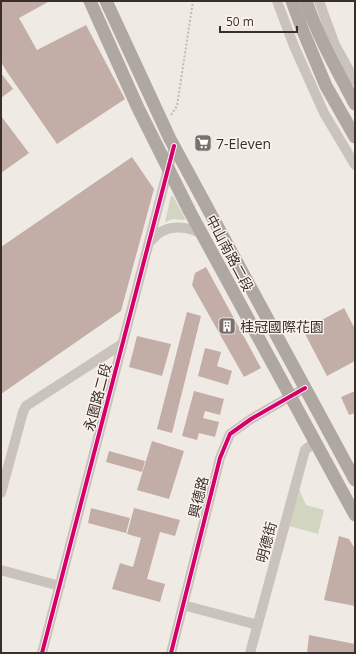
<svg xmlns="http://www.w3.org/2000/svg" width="356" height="654" font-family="'Open Sans','Noto Sans TC',sans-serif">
	<rect width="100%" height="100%" fill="#f0eae5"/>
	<path fill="#d2d5bf" d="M171,196H173L185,218V220L173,219L165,222Z
		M299,489L306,505L324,510L318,534L289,526Z"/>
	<path fill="#c3aea7" d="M1,1H50L19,18L37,50L86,25L125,99L57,144L7,72L1,62Z
		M1,73L13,89L1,98Z
		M1,116L29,153L1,173Z
		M132,157L154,189L121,311L1,394V247Z
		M206,267L261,368L244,377L192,285L195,273Z
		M344,308L355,329V361L327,376L303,330Z
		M187,312L201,316L172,433L157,429Z
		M137,336L171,344L162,376L129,367Z
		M205,348L221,352L217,366L232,371L228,385L198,376Z
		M194,391L224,399L220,415L205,411L203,418L219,422L215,437L199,433L197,440L182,436Z
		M355,391V413L349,415L341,397Z
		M152,441L184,451L169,499L137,490Z
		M109,451L145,461L142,472L106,462Z
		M91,508L130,518L126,533L88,523Z
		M134,508L180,520L175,536L160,532L147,579L165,584L160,602L112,589L120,563L133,567L141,538L127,534Z
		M339,536L349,539L355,549V606L324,600Z
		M309,635L355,644V653H307Z"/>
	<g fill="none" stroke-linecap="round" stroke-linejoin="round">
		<path stroke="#c1bbb6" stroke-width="2" stroke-dasharray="2 2" stroke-linecap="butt" d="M171,115L177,106L193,1"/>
		<path stroke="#c9c2bd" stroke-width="10" d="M277,1L294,46L324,113L355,165
			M319,1L335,45L355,81
			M150,242C153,239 156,235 159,233C172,224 189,227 202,234
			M1,493L23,412L26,406L122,344
			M1,570L60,586
			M183,605L258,625
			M42,653L174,146
			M171,653L220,458L230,434L251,419L305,388
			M250,653L305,450L315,442"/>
		<path stroke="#aea7a2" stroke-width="13" d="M90,1L138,108L190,212L355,515
			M106,1L170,139L355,480
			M292,1L303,31L326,86L355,137
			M306,1C318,37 337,70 355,104"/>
		<defs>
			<path id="cycleway" d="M42,653L174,146
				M171,653L220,458L230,434L251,419L305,388"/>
		</defs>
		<use href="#cycleway" stroke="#fbf4ee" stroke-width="6"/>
		<use href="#cycleway" stroke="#d6006c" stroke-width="4"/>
	</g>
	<defs>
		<symbol id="supermarket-square" viewBox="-11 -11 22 22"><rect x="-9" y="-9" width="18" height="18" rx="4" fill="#7a706c" stroke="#fbf4ee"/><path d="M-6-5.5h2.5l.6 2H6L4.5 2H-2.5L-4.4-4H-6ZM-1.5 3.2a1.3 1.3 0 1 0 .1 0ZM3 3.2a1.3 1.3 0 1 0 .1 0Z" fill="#fff"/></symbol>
		<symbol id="building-square" viewBox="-11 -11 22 22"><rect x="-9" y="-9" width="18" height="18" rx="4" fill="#7a706c" stroke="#fbf4ee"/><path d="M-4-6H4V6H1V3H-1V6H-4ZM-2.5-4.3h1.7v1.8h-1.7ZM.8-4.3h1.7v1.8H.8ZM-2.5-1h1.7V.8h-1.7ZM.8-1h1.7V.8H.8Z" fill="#fff"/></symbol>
	</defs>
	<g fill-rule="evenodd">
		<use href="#supermarket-square" x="193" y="133" width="20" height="20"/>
		<use href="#building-square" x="217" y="316" width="20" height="20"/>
	</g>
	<g text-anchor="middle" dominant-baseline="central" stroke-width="3" stroke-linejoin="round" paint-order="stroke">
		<g font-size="14" fill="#3b2f2b" stroke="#fbf4ee" text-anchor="start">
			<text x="216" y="143">7-Eleven</text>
			<text x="240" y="326">桂冠國際花園</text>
		</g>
		<g font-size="14" fill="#3b2f2b" stroke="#fbf4ee">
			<text transform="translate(230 253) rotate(62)">中山南路二段</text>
			<text transform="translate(97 397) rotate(-75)">永園路二段</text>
			<text transform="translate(198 497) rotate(-76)">興德路</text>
			<text transform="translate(266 542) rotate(-75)">明德街</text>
		</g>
	</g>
	<rect width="356" height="654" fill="none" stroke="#3b2f2b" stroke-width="4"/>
	<path d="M220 26v6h77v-6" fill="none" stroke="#3b2f2b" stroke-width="2"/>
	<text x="226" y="26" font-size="12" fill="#3b2f2b" stroke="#fbf4ee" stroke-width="3" paint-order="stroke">50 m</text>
</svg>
